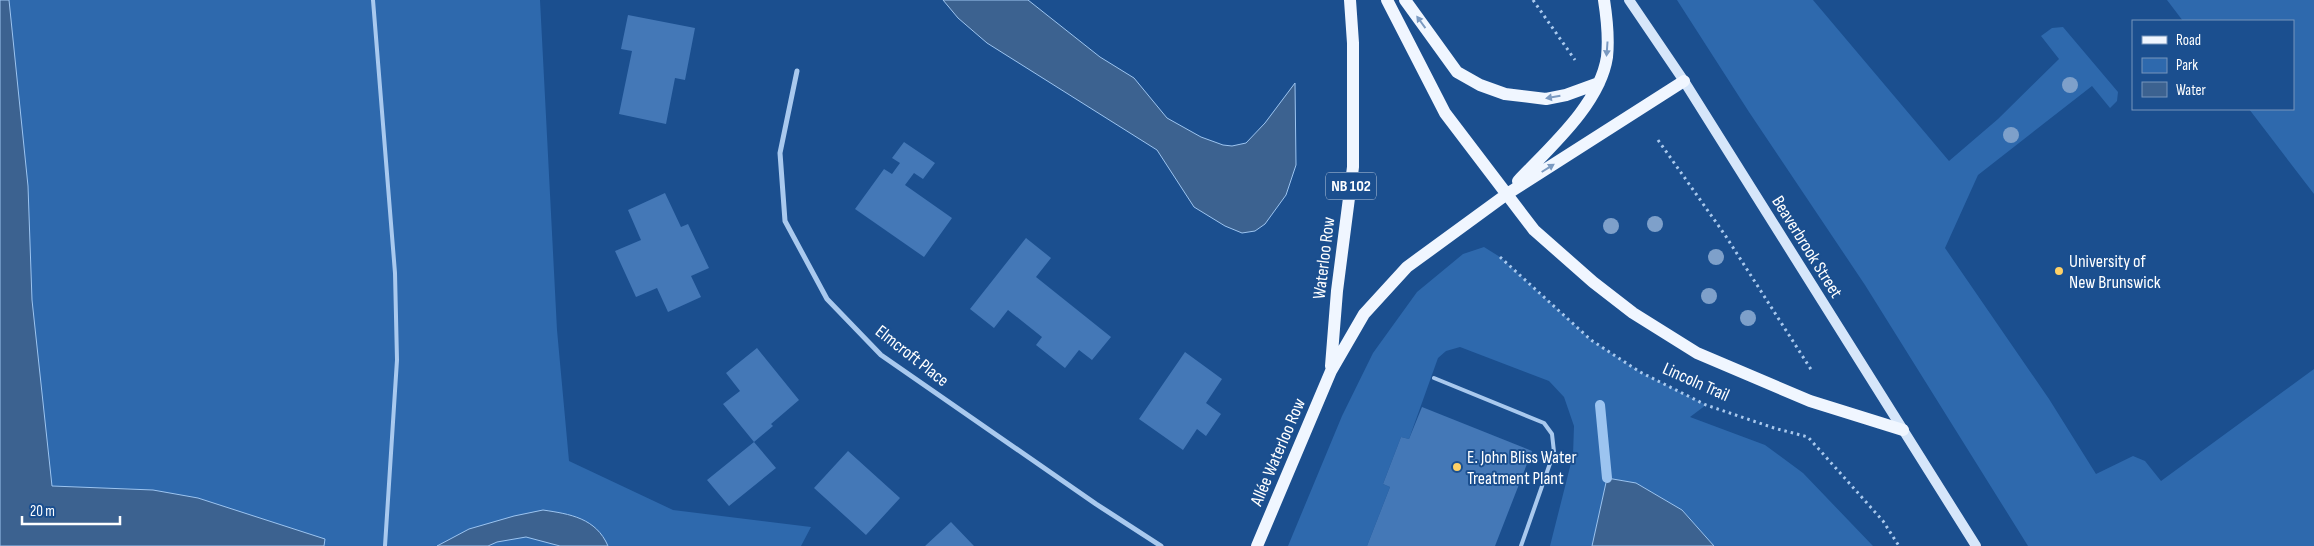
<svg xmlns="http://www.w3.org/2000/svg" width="2314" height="546" font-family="'Sofia Sans Condensed',sans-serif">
	<rect width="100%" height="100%" fill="#1b4f8f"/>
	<path fill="#2e69ad" d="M0,0H540L557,330L569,461L673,510L811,527L801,546H0Z
		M1677,0H1813L1949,161L1998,119L2059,59L2041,36L2052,28L2063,27L2118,92L2117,101L2110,108L2092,86L1978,175L1945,248L2049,399L2096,474L2133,456L2145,461L2161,481L2314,369V546H2028L1865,285L1749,112Z
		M2167,0H2314V194L2249,109H2293V21H2183Z
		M1484,247L1500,257L1591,340L1640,372L1706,405L1690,417L1765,445L1803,473L1873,546H1714L1682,510L1636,483L1607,478L1592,546H1550L1573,455L1574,426L1564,397L1549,381L1460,347L1446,351L1438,358L1409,439L1401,437L1383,484L1390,487L1367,546H1288L1342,416L1373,353L1417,292L1463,254Z"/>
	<path fill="#3c6290" stroke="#9cc4f0" d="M0,0H9L28,186L32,300L52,486L153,490L198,498L325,539L324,546H0Z
		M943,0H1028L1100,57L1134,78L1167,118L1201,137L1223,145L1232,146L1246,143L1265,123L1295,83L1296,165L1286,195L1265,224L1255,231L1242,233L1225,226L1194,207L1157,150L987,43L958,18Z
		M1607,478L1636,483L1682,510L1714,546H1592Z
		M543,510C570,514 596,518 608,546H560L526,537L497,542L488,546H437L469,529L514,516Z"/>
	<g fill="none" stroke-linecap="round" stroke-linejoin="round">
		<path stroke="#9cc4f0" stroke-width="10" d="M1600,405L1607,478"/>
	</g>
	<path fill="#4478b7" d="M628,15L695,28L685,80L675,78L666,124L619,114L632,51L621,49Z
		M904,142L935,163L923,179L914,173L905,185L952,218L924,257L855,209L884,169L892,174L900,163L892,158Z
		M665,193L681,227L688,224L709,268L691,276L701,297L668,312L657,288L636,297L615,251L641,240L628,210Z
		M1026,238L1051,258L1036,277L1111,337L1092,360L1079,350L1065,368L1036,345L1042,337L1008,310L994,328L970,309Z
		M757,348L799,400L771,424L773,426L754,442L723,404L740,391L726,373Z
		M1185,352L1222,379L1206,403L1221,414L1206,436L1197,429L1183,450L1139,419Z
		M1422,407L1532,451L1495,546H1367L1390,487L1383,484L1401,437L1409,439Z
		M754,442L776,468L729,506L707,480Z
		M848,451L900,498L866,535L814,488Z
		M951,522L974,546H925Z"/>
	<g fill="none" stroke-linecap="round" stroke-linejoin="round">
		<path stroke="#a9c9ee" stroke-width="3" stroke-dasharray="2.5 4" stroke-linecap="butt" d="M1533,0L1575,60
			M1658,140L1725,235L1812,371
			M1500,257L1591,340L1640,372L1706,405L1774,428L1808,437L1883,521L1899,546"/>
		<path stroke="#a9c9ee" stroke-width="4" d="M373,0L395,273L397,360L385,546
			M1434,378L1544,423L1552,434L1554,452L1521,546"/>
		<path stroke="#a9c9ee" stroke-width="5" d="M797,71L780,153L785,221L827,299L881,355L1096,504L1161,546"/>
		<path stroke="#d6e6fa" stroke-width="10" d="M1629,0L1684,81L1976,546"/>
		<path stroke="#f0f6ff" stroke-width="12" d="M1387,0L1445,113L1534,230L1593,282L1633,313L1697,353L1810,401L1903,430
			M1405,0L1457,72L1480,85L1505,94L1546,99L1566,95L1599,83
			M1518,181C1549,148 1600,104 1607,57C1609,38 1607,19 1604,0
			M1331,366L1337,291L1353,167V43L1350,0
			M1257,546L1331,371L1364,314L1407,267L1507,194L1684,81"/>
	</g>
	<g fill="#7ea0ca">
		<circle cx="2070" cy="85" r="8"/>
		<circle cx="2011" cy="135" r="8"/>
		<circle cx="1655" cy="224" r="8"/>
		<circle cx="1611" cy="226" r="8"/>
		<circle cx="1716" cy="257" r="8"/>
		<circle cx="1709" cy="296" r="8"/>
		<circle cx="1748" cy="318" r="8"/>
	</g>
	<defs><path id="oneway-solid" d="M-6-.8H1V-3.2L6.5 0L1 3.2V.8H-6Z" transform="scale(1.25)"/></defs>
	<g fill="#7b9ac1">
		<use href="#oneway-solid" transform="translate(1421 22) rotate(-126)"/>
		<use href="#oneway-solid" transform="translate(1607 49) rotate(94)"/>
		<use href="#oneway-solid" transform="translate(1553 97) rotate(170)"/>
		<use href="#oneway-solid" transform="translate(1548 168) rotate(-32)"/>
	</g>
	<g fill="#ffd166" stroke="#1b4f8f" stroke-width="2">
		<circle cx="2059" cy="271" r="5"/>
		<circle cx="1457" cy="467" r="5"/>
	</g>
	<g text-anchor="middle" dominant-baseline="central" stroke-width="4" stroke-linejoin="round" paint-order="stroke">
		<rect fill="#1b4f8f" stroke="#bbcadd" stroke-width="1" x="1326" y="172.5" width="50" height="27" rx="4"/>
		<g font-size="16" font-weight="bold" fill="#fff">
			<text x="1351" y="186">NB 102</text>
		</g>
		<g font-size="18" fill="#fff" stroke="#1b4f8f">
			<text transform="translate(1807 247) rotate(58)">Beaverbrook Street</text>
			<text transform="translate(1324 258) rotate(-83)">Waterloo Row</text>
			<text transform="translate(912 356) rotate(38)">Elmcroft Place</text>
			<text transform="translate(1696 382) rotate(24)">Lincoln Trail</text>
			<text transform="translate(1278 452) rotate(-67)">Allée Waterloo Row</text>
		</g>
		<g font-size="18" fill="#fff" stroke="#1b4f8f" text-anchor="start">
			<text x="2069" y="261">University of<tspan x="2069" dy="21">New Brunswick</tspan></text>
			<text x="1467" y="457">E. John Bliss Water<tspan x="1467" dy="21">Treatment Plant</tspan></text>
		</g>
	</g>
	<rect x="2132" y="20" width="162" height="90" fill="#1b4f8f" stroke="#7695bc"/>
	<rect x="2142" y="36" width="25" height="8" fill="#f0f6ff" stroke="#7695bc"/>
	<text x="2176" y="45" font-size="15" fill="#ffffff">Road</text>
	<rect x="2142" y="58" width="25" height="15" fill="#2e69ad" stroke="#7695bc"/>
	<text x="2176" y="70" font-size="15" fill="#ffffff">Park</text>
	<rect x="2142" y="82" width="25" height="15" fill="#3c6290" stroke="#7695bc"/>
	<text x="2176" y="95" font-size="15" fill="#ffffff">Water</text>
	<path d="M22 516v8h98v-8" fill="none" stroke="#ffffff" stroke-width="2.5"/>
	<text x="30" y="516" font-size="15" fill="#ffffff" stroke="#1b4f8f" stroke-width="4" paint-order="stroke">20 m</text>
</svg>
